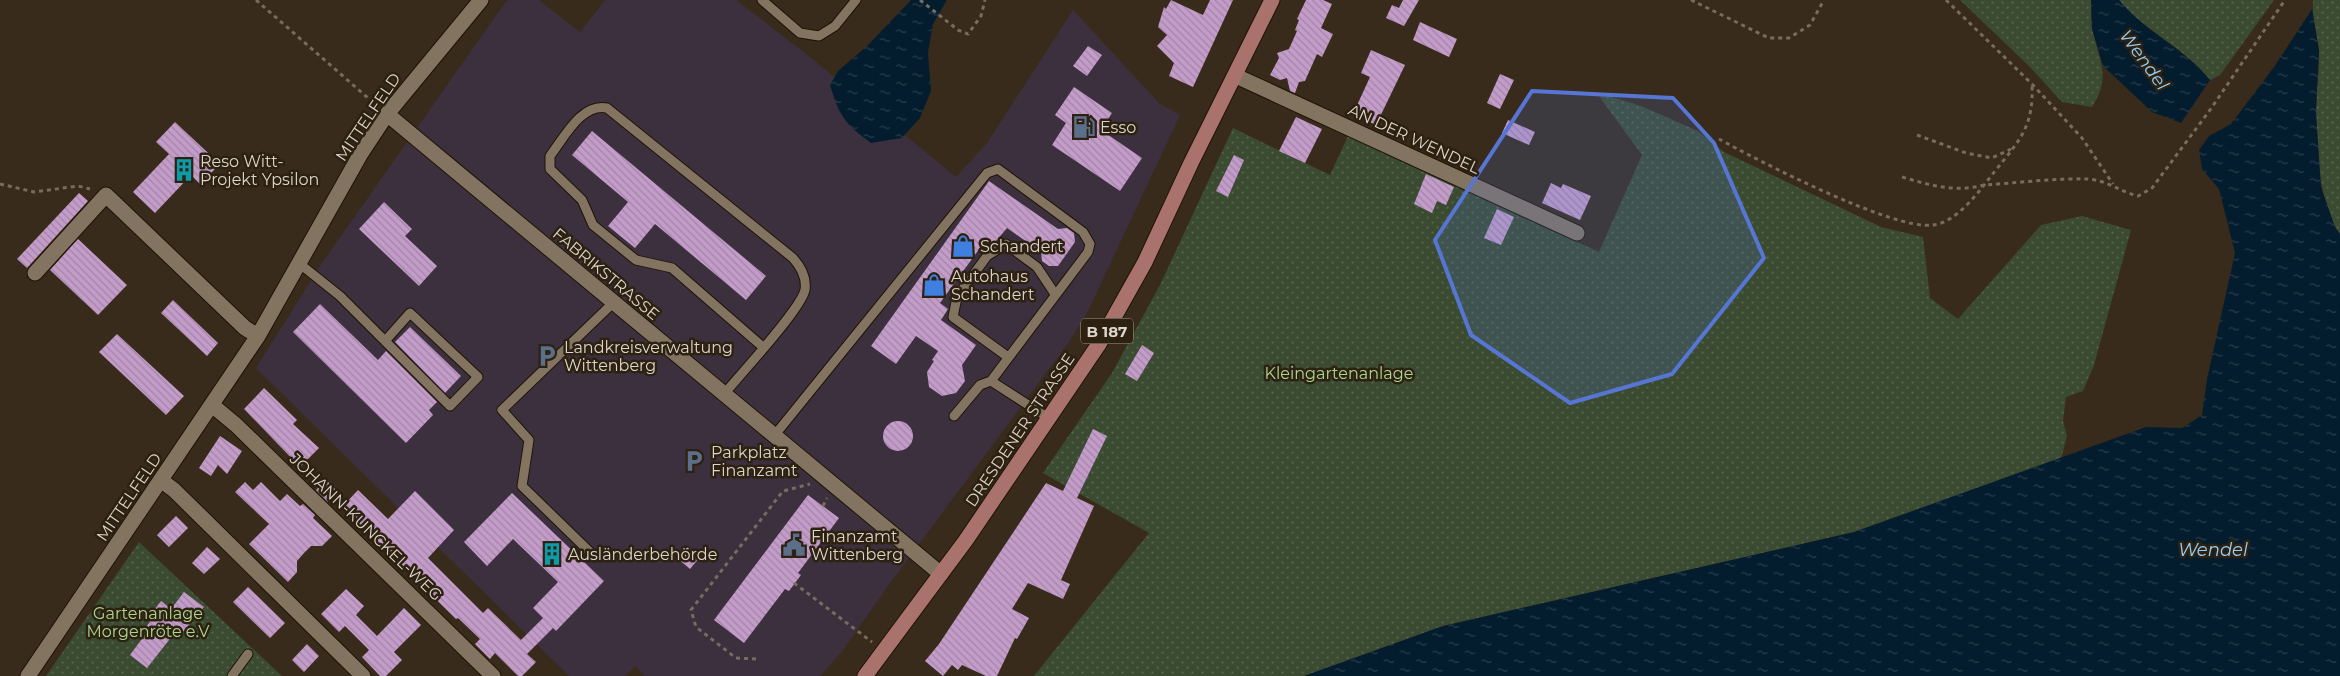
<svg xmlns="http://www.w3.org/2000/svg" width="2340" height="676" font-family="Montserrat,sans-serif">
	<defs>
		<pattern id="grass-dots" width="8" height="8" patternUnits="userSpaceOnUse" patternTransform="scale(1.25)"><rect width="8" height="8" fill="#3a4b31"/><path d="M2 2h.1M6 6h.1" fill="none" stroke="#56644e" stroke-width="1.8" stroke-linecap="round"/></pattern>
		<pattern id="water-ripples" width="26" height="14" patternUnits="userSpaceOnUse" patternTransform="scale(1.25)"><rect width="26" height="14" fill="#041d2e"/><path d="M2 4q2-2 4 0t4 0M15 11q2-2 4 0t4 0" fill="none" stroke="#283d4b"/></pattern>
		<pattern id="building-back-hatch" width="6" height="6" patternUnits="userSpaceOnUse" patternTransform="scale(1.25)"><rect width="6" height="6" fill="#c39cc9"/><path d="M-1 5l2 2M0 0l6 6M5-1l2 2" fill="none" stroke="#a385a6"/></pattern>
	</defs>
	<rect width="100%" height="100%" fill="#382b1b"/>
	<path fill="#3d303e" d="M507,0H539L580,32L605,0H736L810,57L956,177L987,143L1073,10L1160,104L1180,115L1088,311L1069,342L888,586L843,650L820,676H645L635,666L625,676H569L256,368L322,263Z"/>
	<path fill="url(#grass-dots)" d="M1960,0H2091C2092,10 2090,22 2093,32C2100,63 2111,77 2092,107L2062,102L2030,67Z
		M2119,0H2274L2220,75L2210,80C2185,48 2145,32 2119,0Z
		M2313,0H2340V234C2320,206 2315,146 2316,111C2316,91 2320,70 2319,50C2317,33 2312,17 2313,0Z
		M1596,92L1641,106L1698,131L1724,152L1881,227L1923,237L1930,298L1958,319L2041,225L2082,216L2131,230L2094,365L2083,391L2066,397L2063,421L2067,436L2061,459L1854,532L1443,626L1304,676H1034L1149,533L1043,473L1112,373L1160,285L1233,128L1330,175L1348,136L1599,252L1642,155Z
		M139,542L282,676H46Z"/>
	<path fill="url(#water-ripples)" d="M911,0H947L933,24L928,53L931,91L920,118L902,138L871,143C845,124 839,116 830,85L838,71L867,46Z
		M2091,0H2119C2145,32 2185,48 2210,80L2181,123L2152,112L2103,66L2092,29Z
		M2312,9L2319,50L2316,112L2321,187L2335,227L2340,234V676H1304L1443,626L1854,532L2146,427L2182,428L2202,415L2207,379L2235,253L2219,189L2202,169L2199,150L2209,136L2231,124L2274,67Z"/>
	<path fill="url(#building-back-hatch)" d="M1171,0L1203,15L1210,0H1233L1193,87L1169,76L1174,63L1157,46L1167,35L1158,27L1164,7L1166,9Z
		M1306,0H1323L1332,4L1321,28L1333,34L1322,57L1317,54L1305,81L1299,82L1295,93L1290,91L1287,78L1280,80L1270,75L1279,58L1277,53L1289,49L1297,31L1295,30L1299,20L1297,19Z
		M1403,0H1419L1404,26L1386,18L1392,5L1399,8Z
		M1420,22L1457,39L1449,57L1413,40Z
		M1088,46L1102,55L1087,76L1073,66Z
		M1371,50L1405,65L1376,125L1353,114L1370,77L1361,73Z
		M1500,74L1514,80L1500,109L1487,103Z
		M1074,87L1112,113L1101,130L1142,158L1120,191L1052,145L1066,123L1055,115Z
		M1296,117L1322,129L1305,163L1279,151Z
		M1508,120L1535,132L1529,145L1502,133Z
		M175,122L220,164L200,184L191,175L155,213L133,192L169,154L156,142Z
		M592,131L766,276L746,300L655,224L635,248L608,226L628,202L572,155Z
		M1234,155L1244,160L1228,197L1216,191Z
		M1426,174L1454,187L1446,205L1437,201L1432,213L1414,204Z
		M989,181L1058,229L1067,228L1074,233L1075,242L1058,266H1049L1042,261L1041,252L1007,228L992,246L985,241L940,303L948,309L941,320L976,345L962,365L965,381L956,393L942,396L929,387L927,372L934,361L932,360L938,351L916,336L896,364L871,346Z
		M1551,183L1561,188L1563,184L1591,196L1580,220L1542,203Z
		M79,193L88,201L27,268L17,259Z
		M384,202L412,229L405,236L437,266L419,286L359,229Z
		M1497,209L1514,217L1501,245L1484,238Z
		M78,239L127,285L98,315L50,270Z
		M173,300L218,343L207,356L161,313Z
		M320,304L378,360L386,351L437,402L429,410L433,415L406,443L293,332Z
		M410,327L461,376L445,393L395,342Z
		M117,334L184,396L166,415L99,352Z
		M1142,345L1154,353L1137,381L1125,374Z
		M264,388L297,420L293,424L319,448L300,467L244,409Z
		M883 436a15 15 0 1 1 30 0a15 15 0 1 1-30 0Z
		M1093,429L1107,436L1077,498L1094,506L1061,580L1070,584L1063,599L1028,583L1012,609L1029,618L1017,639L1015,638L997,676H986L962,665L958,670L952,665L943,676L925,661L939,644L1046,483L1063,491Z
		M220,436L242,451L227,474L218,465L211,476L199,468Z
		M326,480L338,492L328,502L316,490Z
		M245,482L253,490L261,482L280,501L287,494L300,506L303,504L315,515L313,518L332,536L322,546H311L304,553L297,561V572L288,582L249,544L269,524L235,492Z
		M358,490L388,519L415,491L454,530L428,558L483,613L488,608L521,640L543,618L533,608L558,582L513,539L487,566L464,542L512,493L604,581L556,631L553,628L527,654L536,662L522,676H518L495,653L490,659L475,644L480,639L458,618L456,619L342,507Z
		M808,495L839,518L798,573L801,575L789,591L785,589L744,643L714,620Z
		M176,516L188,528L169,547L157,535Z
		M207,547L220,559L204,574L192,563Z
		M688,547L700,557L690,569L678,559Z
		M248,587L285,623L270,638L233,602Z
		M346,589L364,606L356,615L377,636L404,608L421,625L394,652L402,660L386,676H380L362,657L369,650L345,626L339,632L321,614Z
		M184,592L204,607L182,633L178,630L173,635L147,668L130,655L147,632L144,630L154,616L151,614L161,601L171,609Z
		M307,644L319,656L304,672L292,660Z"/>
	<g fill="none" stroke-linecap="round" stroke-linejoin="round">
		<defs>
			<path id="lane" d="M762,0L800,33L819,36L835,26L856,0
				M300,264L340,296L450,406L478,377L410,313L385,341
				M1008,357L953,317L957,297L987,256L1006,244L1037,267L1055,294
				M991,381L1050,419
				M724,394C740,375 801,309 805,290C807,277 801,267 793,258L607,108C581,103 564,138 550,156V169L582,200L593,225L636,260L672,268L763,347
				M774,436L987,173L998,169L1083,232L1090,244L1088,252L991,381L980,385L954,416
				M595,557L522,486L529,440L502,410L613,303
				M232,676L248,654"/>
			<path id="street" d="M1236,76L1577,233
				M387,114L941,574
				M35,273L106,195L245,328L258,336
				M212,405L236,425L493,676
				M162,481L174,490L363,676
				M28,676L258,336L360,155L387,114L481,0"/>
			<path id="primary" d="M865,676L966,540L1099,344L1145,262L1191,163L1272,0"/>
		</defs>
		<use href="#lane" stroke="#1f1304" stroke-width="11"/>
		<use href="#street" stroke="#1f1304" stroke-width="17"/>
		<use href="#primary" stroke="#1f1304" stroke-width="17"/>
		<path stroke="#776c5e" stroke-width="3" stroke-dasharray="4 4" stroke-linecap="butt" d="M256,0L376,105
			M920,0L958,30L968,34L981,16L985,0
			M1691,0L1769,38H1789L1810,25L1824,0
			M1946,0L2032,84L2082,138L2113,184
			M1917,135L1966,153L1992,158L2011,149
			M1719,139C1757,160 1894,231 1933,225C1958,222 1980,190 1995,171C2020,140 2034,126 2032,84
			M1902,177C1930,185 1954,193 1984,185C2016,183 2056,178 2088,179C2106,180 2121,192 2138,196L2152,188L2210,110L2285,0
			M0,184L34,192L78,186L90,189
			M823,506L827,498
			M794,583L872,642
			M756,659L736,658L696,627L691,610L783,491L810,484"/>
		<use href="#lane" stroke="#837462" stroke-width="9"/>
		<use href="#street" stroke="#837462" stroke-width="15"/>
		<use href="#primary" stroke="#a9726c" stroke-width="15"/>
	</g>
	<path fill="#5776d4" fill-opacity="0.2" stroke="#5776d4" stroke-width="4" stroke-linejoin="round" d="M1532,91L1673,98L1714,143L1764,258L1672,374L1570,403L1471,335L1435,240Z"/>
	<defs>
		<symbol id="fuel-bare" viewBox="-9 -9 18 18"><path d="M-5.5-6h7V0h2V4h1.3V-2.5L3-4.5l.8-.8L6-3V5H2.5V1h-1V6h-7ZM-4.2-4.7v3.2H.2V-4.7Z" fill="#5c6f8a" stroke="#2d2111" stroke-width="2.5" paint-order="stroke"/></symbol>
		<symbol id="building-bare" viewBox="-9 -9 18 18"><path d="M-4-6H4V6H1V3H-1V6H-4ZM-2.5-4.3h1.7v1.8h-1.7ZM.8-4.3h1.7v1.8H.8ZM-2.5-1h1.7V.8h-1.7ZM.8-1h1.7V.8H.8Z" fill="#0f9aa8" stroke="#2d2111" stroke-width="2.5" paint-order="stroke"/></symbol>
		<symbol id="shop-bare" viewBox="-9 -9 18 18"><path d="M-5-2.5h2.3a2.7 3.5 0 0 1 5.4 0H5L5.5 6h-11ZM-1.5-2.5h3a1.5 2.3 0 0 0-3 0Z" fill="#3f7fe0" stroke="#2d2111" stroke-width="2.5" paint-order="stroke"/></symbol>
		<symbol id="parking-bare" viewBox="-9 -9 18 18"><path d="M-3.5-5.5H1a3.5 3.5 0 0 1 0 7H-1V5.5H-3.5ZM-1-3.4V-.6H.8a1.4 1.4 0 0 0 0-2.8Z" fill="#5c6f8a" stroke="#2d2111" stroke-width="2.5" paint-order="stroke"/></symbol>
		<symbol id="civic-bare" viewBox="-9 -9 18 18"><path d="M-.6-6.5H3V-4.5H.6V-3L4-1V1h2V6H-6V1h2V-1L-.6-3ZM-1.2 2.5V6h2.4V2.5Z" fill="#5c6f8a" stroke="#2d2111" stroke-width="2.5" paint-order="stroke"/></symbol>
	</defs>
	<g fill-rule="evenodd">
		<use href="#fuel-bare" x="1068" y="111" width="32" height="32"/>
		<use href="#building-bare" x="168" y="154" width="32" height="32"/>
		<use href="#shop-bare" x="947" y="230" width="32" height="32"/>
		<use href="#shop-bare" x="918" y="269" width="32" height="32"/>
		<use href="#parking-bare" x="531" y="340" width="32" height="32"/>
		<use href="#parking-bare" x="678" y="445" width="32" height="32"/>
		<use href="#civic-bare" x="778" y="529" width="32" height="32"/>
		<use href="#building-bare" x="536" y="538" width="32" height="32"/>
	</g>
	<g text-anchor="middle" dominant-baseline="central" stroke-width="5" stroke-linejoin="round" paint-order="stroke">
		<rect fill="#2d2111" stroke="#a89f92" stroke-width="1" x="1081" y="318.5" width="52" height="25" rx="4"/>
		<g font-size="15" font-weight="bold" fill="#ddd5ca">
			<text x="1107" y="331">B 187</text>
		</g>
		<g font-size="16" fill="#ddd5ca" stroke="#2d2111">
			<text transform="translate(368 117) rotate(-56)">MITTELFELD</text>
			<text transform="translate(1414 139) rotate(25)">AN DER WENDEL</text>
			<text transform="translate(606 274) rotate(40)">FABRIKSTRASSE</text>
			<text transform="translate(1020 430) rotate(-56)">DRESDENER STRASSE</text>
			<text transform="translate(129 497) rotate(-56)">MITTELFELD</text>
			<text transform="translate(366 527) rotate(44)">JOHANN-KUNCKEL-WEG</text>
		</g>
		<g font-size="16" fill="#ddd5ca" stroke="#2d2111" text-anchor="start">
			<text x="1100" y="127">Esso</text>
			<text x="200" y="161">Reso Witt-<tspan x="200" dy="18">Projekt Ypsilon</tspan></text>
			<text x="980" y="246">Schandert</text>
			<text x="951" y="276">Autohaus<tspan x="951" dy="18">Schandert</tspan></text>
			<text x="564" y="347">Landkreisverwaltung<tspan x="564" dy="18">Wittenberg</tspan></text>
			<text x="711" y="452">Parkplatz<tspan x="711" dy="18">Finanzamt</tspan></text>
			<text x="811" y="536">Finanzamt<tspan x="811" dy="18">Wittenberg</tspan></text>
			<text x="568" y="554">Ausländerbehörde</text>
		</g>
		<g font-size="16" fill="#abd890" stroke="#2d2111">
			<text x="1339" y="373">Kleingartenanlage</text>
			<text x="148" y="613">Gartenanlage<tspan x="148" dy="18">Morgenröte e.V</tspan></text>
		</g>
		<g font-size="18" font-style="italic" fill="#95cffa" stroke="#2d2111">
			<text transform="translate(2144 60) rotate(54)">Wendel</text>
			<text x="2213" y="550">Wendel</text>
		</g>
	</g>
</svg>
